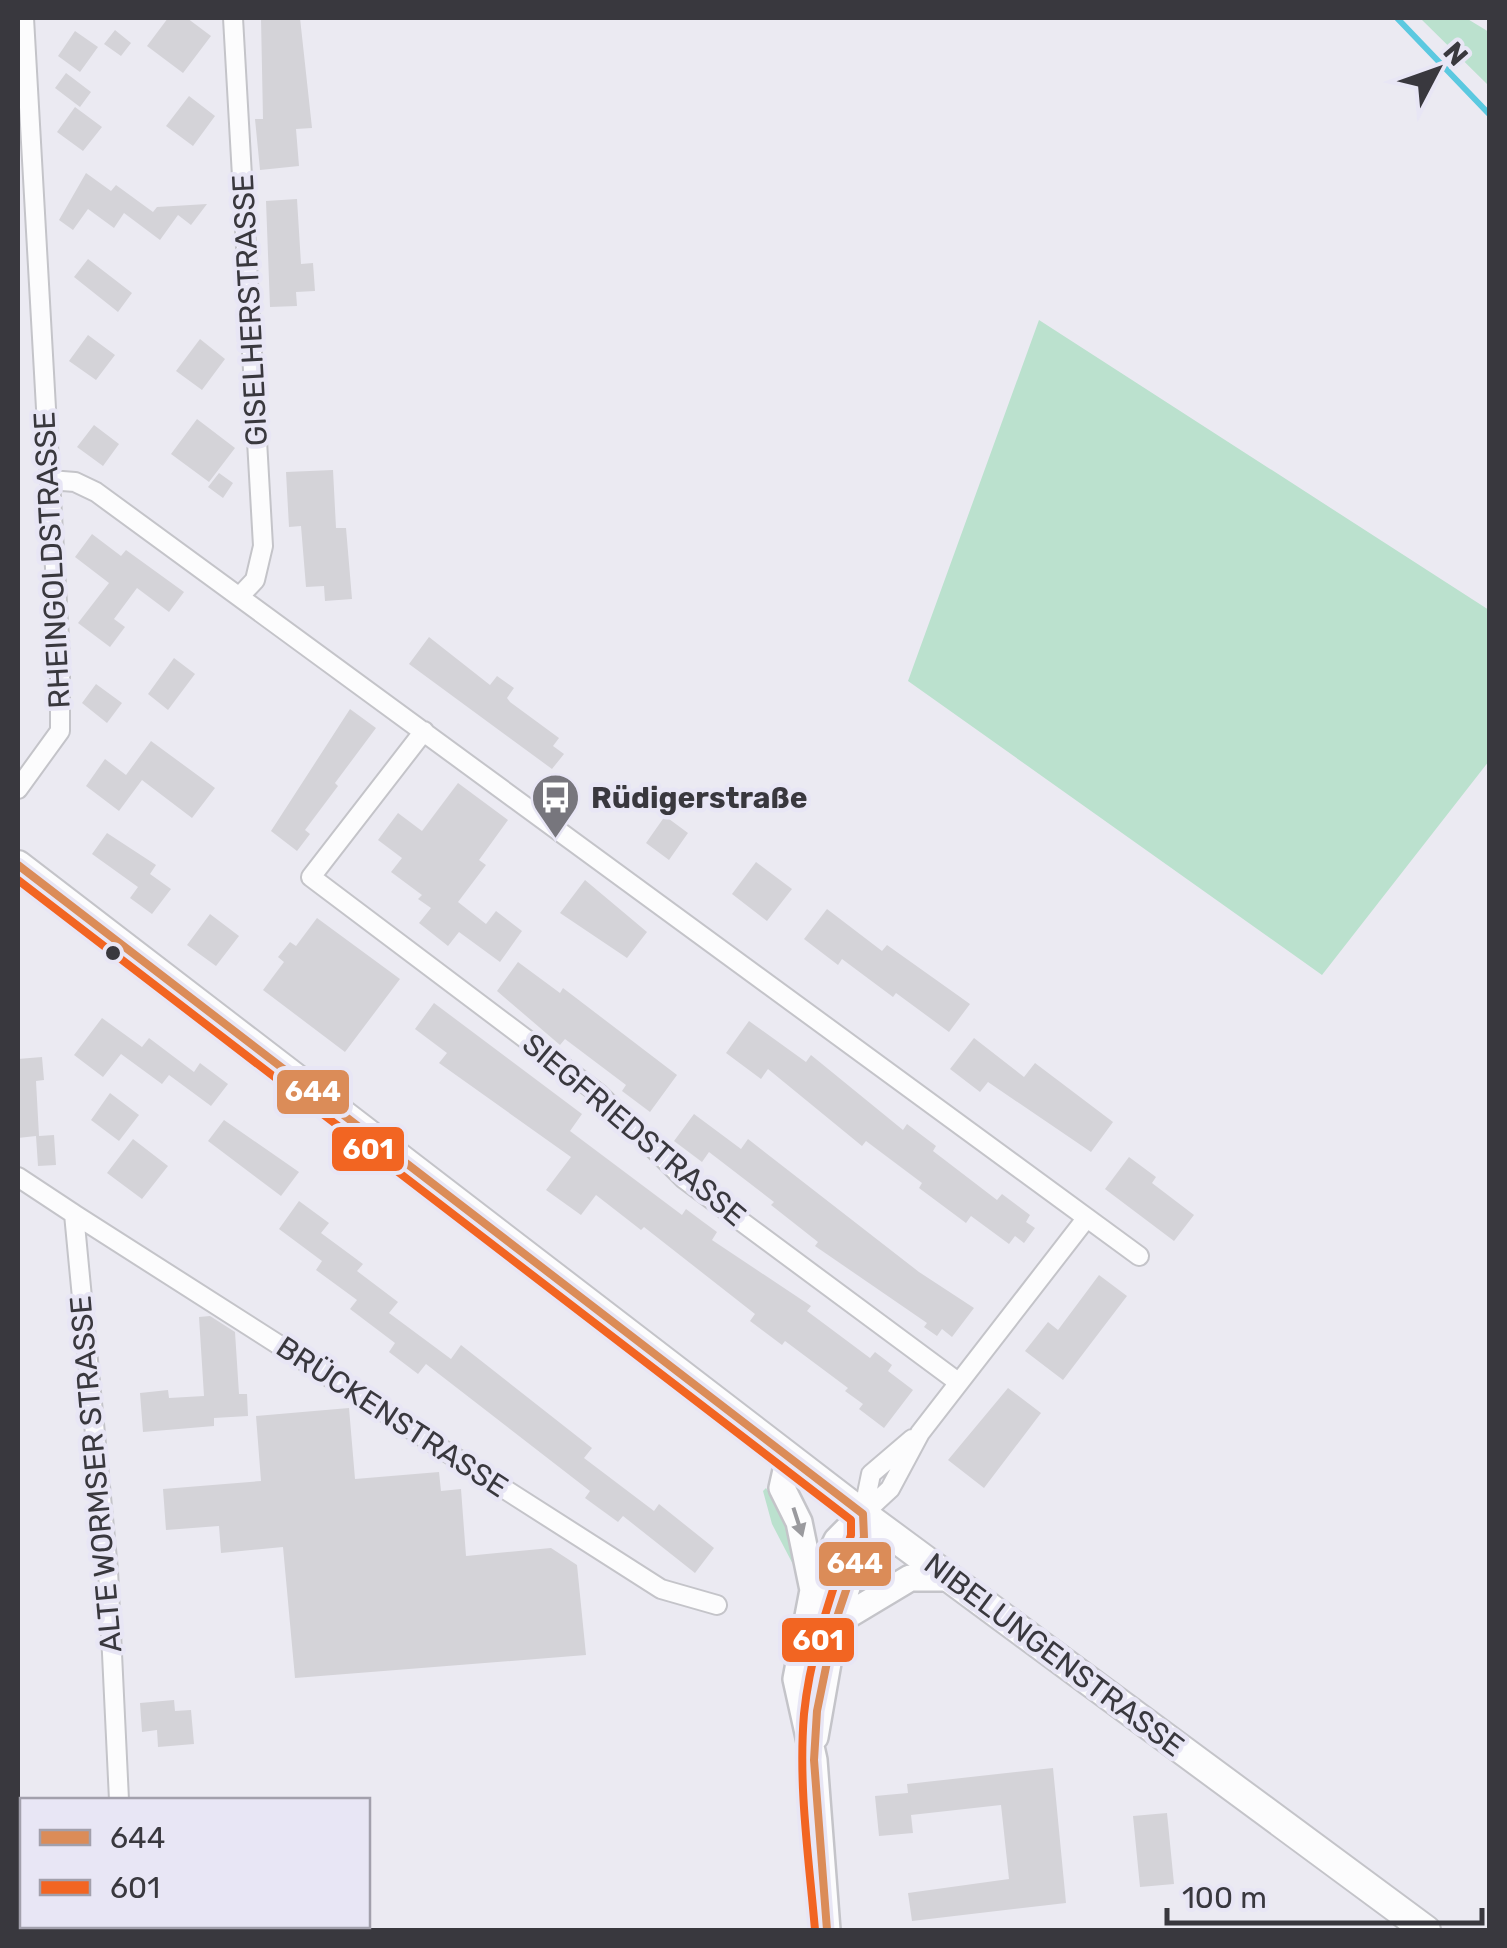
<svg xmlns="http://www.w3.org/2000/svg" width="1507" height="1948" font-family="Rubik,sans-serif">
	<rect width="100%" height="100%" fill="#ebeaf2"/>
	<path fill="#bbe1ce" d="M1420,18H1466L1489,32V86Z
		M1039,320L1489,610V761L1322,975L908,681Z
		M766,1488L790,1525L798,1574L772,1524L763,1491Z"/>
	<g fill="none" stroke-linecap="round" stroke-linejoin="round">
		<path stroke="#5bc9e0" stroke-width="6" d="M1397,18L1490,115"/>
	</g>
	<path fill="#d4d3d8" d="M168,18H187L211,36L183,73L147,46Z
		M261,18H300L312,128L296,129L299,166L260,170L255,119H263Z
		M115,30L131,43L121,56L104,44Z
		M75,31L98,47L80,72L58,56Z
		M66,73L91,92L80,107L55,88Z
		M189,96L215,116L193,146L166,126Z
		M75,107L102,127L83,151L57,132Z
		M86,173L111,191L116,185L153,212L157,207L207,204L191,225L178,215L160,240L124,213L114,228L88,209L73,230L59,220Z
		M297,199L301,264L313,263L315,291L296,292L297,306L270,307L266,201Z
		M88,259L132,293L118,312L74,277Z
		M88,335L115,355L96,380L69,361Z
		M200,339L225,359L202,390L176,371Z
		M197,419L235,448L209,482L171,454Z
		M94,425L119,444L103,466L77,447Z
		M333,470L336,528H346L352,599L325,601L324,586L306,587L301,526L289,527L286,472Z
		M219,473L233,483L223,498L208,487Z
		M92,534L121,556L126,550L184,592L169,612L137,588L114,619L125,627L110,647L78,623L109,583L75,557Z
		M429,637L490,685L497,676L514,688L507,698L510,702L559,738L553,746L564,754L552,769L409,664Z
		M174,658L195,674L168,710L148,694Z
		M96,684L122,703L107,723L82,703Z
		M350,709L376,728L335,783L338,786L305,830L310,834L297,851L271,831Z
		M151,741L215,788L192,818L142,780L119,811L86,786L105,759L126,775Z
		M458,783L508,820L479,860L486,865L458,902L486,924L496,911L522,931L500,962L459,932L448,946L419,923L431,908L418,899L422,895L391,872L402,858L378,840L398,813L422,831Z
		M665,816L688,833L669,860L646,843Z
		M107,833L156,865L150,874L171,889L152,914L130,898L138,887L92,854Z
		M756,862L792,889L767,921L732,894Z
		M585,880L647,932L627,958L560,913Z
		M827,909L882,951L887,945L970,1004L949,1032L896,993L893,997L842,959L838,965L804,939Z
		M210,914L239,936L216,966L187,945Z
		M317,918L400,979L345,1052L263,990L284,962L278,957L290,942L296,946Z
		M518,962L560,993L563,988L677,1075L650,1112L622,1091L626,1085L565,1039L560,1045L497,991Z
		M434,1003L582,1114L570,1131L682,1215L686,1209L702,1221L717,1232L712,1240L811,1306L807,1311L870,1358L875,1352L892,1365L888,1371L913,1390L884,1428L859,1409L863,1404L845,1391L848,1388L785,1341L782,1345L750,1321L755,1314L644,1227L641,1230L596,1195L581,1215L546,1190L571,1157L439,1063L447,1053L415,1029Z
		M102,1018L142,1047L149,1038L194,1072L200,1063L228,1084L211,1106L169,1075L162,1084L121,1054L103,1077L74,1055Z
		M749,1021L806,1062L811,1055L903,1130L907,1124L936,1146L933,1151L997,1200L1002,1194L1030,1215L1026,1222L1035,1228L1024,1243L1015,1236L1009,1244L971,1216L966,1223L919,1188L922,1183L866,1141L862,1146L768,1069L761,1079L726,1053Z
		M974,1038L1024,1077L1035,1063L1113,1122L1091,1152L988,1082L980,1092L950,1069Z
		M42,1057L44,1080L36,1081L39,1136L54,1135L56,1165L38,1166L36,1136L18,1138V1059Z
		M110,1093L139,1115L119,1141L91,1120Z
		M694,1114L741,1149L748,1139L919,1272L974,1308L952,1337L942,1329L937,1336L924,1327L927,1323L815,1246L818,1242L771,1205L774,1202L709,1152L702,1162L674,1141Z
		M224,1120L299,1172L281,1196L208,1141Z
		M133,1139L168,1166L142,1199L107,1173Z
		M1129,1157L1156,1177L1152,1183L1194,1215L1174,1241L1105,1189Z
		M299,1201L329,1223L321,1233L363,1264L357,1271L398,1302L389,1313L451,1359L461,1345L592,1448L584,1458L654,1511L659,1504L714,1548L695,1573L623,1516L618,1522L585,1498L590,1491L426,1364L418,1374L389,1352L395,1343L350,1309L357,1300L316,1270L322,1261L279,1229Z
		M1099,1275L1127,1296L1063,1380L1025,1351L1048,1322L1058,1330Z
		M210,1316L235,1332L239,1394H247L248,1416L214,1418V1426L143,1432L140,1393L168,1390L169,1398L204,1396L199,1317Z
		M1008,1388L1041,1413L984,1488L948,1460Z
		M349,1408L355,1479L439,1472L441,1491L461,1489L466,1556L551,1548L577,1565L586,1655L295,1678L283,1547L221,1553L219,1526L166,1530L163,1489L261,1481L256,1416Z
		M174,1700L175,1711L191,1710L194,1744L158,1747L157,1730L142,1732L140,1703Z
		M1053,1768L1066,1903L912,1921L908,1893L1009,1879L1001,1805L911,1815L913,1833L879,1836L875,1796L908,1793L907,1784Z
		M1167,1813L1174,1884L1140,1887L1133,1816Z"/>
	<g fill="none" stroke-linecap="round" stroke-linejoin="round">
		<defs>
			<path id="street" d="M233,18L263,546L255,580L240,596
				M50,480L75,482L96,492L1139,1256
				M424,731L311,877L599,1094L684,1179L958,1382
				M18,789L60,731V657L24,18
				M18,1177L74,1214L108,1570L119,1800
				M74,1214L661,1589L717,1605
				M863,1513L871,1474L912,1439
				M863,1514L890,1489L920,1433L1085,1220
				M126,1926V1930"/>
			<path id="secondary" d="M789,1457L782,1488L799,1522L813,1590
				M835,1623L910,1578H951
				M815,1737L835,1623L864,1537L863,1514
				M827,1930L814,1760L796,1679L813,1590L837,1540L863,1514"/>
			<path id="primary" d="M18,865L863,1514L1426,1930"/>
		</defs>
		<use href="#street" stroke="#c4c4c9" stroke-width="22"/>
		<use href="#secondary" stroke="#c4c4c9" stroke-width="30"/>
		<use href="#primary" stroke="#c4c4c9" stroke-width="32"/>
		<use href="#street" stroke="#fcfcfd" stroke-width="18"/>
		<use href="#secondary" stroke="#fcfcfd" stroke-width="25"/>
		<use href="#primary" stroke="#fcfcfd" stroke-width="28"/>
		<defs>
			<path id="bus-1" d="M18,865L863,1514L864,1537L835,1623L817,1711L814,1760L827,1930"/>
			<path id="bus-2" d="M18,880L851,1520V1535C832,1593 810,1653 804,1714C798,1786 809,1859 815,1930"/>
		</defs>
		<use href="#bus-1" stroke="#e8e6f5" stroke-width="15"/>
		<use href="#bus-2" stroke="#e8e6f5" stroke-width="15"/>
		<use href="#bus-1" stroke="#db8c58" stroke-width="8"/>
		<use href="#bus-2" stroke="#f26522" stroke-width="8"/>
	</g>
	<defs><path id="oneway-solid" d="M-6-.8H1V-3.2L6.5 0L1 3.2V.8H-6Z" transform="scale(2.5)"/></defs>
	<use fill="#9a9a9e" href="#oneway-solid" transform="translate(798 1522) rotate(72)"/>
	<defs>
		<symbol id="bus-pin" viewBox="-11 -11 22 30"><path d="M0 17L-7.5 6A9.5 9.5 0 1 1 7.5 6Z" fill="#77767d" stroke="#e8e6f5"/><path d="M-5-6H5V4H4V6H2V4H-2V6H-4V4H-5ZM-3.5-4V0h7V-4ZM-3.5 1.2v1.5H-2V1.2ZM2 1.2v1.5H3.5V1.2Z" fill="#fff"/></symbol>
	</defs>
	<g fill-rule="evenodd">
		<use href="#bus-pin" x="528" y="770" width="55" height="75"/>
	</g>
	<circle fill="#39383e" stroke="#e8e6f5" stroke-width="4" cx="113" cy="953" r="9"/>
	<g text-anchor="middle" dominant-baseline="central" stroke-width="9" stroke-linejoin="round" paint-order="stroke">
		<g font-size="30" fill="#39383e" stroke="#e8e6f5">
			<text transform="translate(250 310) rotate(-93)">GISELHERSTRASSE</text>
			<text transform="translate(52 560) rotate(-93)">RHEINGOLDSTRASSE</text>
			<text transform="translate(634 1130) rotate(40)">SIEGFRIEDSTRASSE</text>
			<text transform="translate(392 1417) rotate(33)">BRÜCKENSTRASSE</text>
			<text transform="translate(96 1474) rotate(-95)">ALTE WORMSER STRASSE</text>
			<text transform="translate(1054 1655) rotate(37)">NIBELUNGENSTRASSE</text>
		</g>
		<g font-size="30" font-weight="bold" fill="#39383e" stroke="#e8e6f5" text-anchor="start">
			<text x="591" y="798">Rüdigerstraße</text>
		</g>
	</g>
	<g stroke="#e8e6f5" stroke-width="4">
		<rect x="275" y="1068" width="76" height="48" rx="10" fill="#db8c58"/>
		<rect x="330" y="1125" width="76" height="48" rx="10" fill="#f26522"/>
		<rect x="817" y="1540" width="76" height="48" rx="10" fill="#db8c58"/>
		<rect x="780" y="1616" width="76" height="48" rx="10" fill="#f26522"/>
	</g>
	<g font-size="28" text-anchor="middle" font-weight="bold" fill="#fff">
		<text x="313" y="1101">644</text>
		<text x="368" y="1159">601</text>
		<text x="855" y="1573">644</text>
		<text x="818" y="1650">601</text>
	</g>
	<rect width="1507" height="1948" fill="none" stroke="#39383e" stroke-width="40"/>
	<rect x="20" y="1798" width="350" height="130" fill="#e8e6f5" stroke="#a2a0ac" stroke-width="2.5"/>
	<rect x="40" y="1830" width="50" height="15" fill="#db8c58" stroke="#a2a0ac" stroke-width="2.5"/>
	<text x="110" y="1848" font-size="30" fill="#39383e">644</text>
	<rect x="40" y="1880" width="50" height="15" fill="#f26522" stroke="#a2a0ac" stroke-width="2.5"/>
	<text x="110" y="1898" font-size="30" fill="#39383e">601</text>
	<g transform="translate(1437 70) rotate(49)" stroke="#e8e6f5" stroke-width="8" paint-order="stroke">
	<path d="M0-8L18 38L0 25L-18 38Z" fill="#39383e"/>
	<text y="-15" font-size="28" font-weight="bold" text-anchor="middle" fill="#39383e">N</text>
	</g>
	<path d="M1167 1908v15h315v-15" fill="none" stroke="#39383e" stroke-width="5"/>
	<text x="1182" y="1908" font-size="30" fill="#39383e" stroke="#e8e6f5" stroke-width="8" paint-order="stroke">100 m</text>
</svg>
